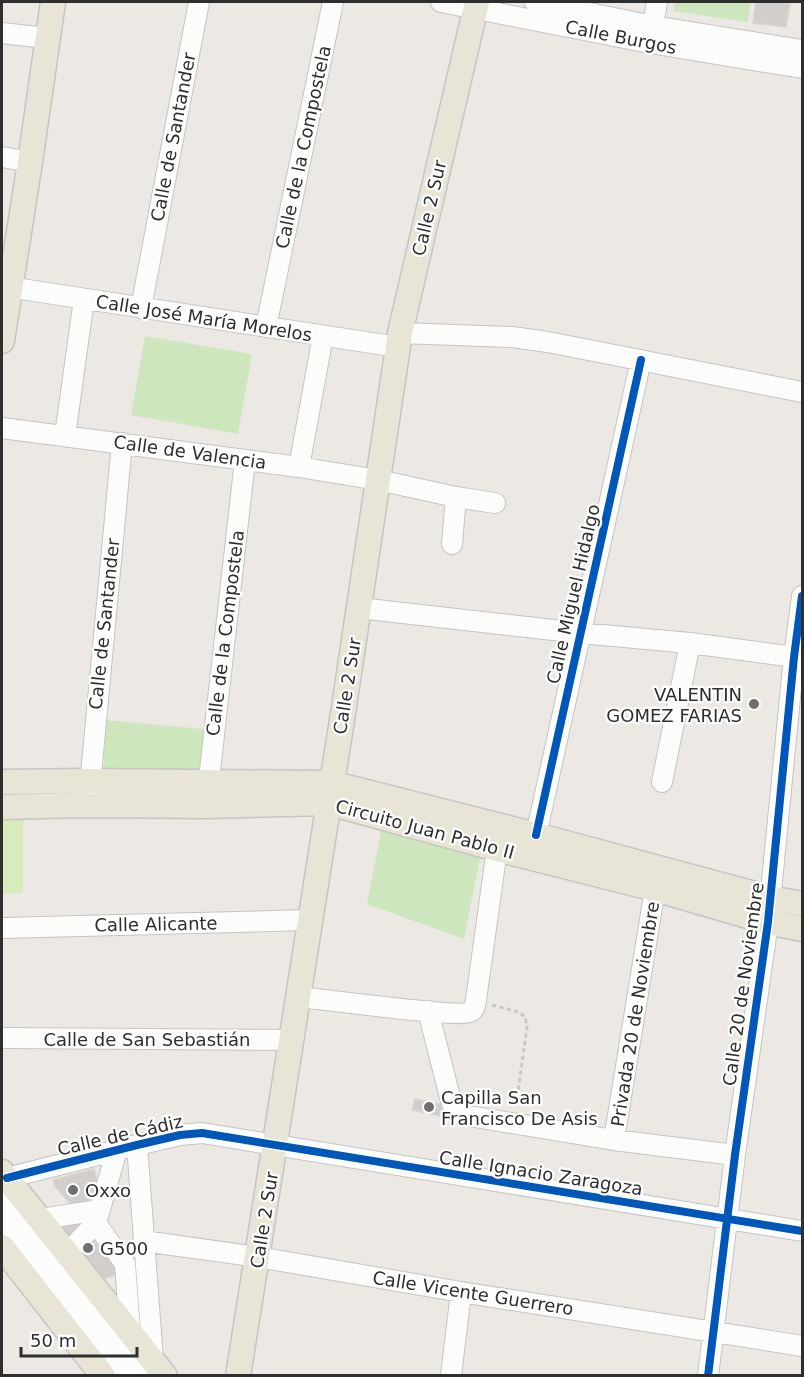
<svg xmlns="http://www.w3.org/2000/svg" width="804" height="1377" font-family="'DejaVu Sans',sans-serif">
	<rect width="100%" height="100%" fill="#ece8e4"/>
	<path fill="#cee6be" d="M675,2H750L748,22L673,11Z
		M145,336L252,354L238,434L131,415Z
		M106,720L203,729V776L103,777Z
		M382,826L480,858L464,939L367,904Z"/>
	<path fill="#d9eabb" d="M2,818H23V893L2,894Z"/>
	<path fill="#d1cecb" stroke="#d7d4d0" stroke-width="1.5" d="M756,2H790L786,27L753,23Z
		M415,1099L445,1105L446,1117L412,1110Z
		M94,1169L101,1197L72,1206L55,1186L53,1180Z
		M74,1216L120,1274L102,1279L57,1222Z"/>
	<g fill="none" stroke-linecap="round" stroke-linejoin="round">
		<defs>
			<path id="minor" d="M441,2L650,43L802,68
				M535,2L653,26L802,50
				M2,33L46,38
				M651,37L657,2
				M2,157L30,162
				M2,286L398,347
				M141,308L199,2
				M266,327L333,2
				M400,333L512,337L548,342L802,392
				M2,428L299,467L378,480L456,497
				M65,436L84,299
				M299,467L323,336
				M452,544L456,497L495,503
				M359,608L580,633L690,643L802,658
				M662,782L690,643
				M89,796L122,443
				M207,797L245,460
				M536,835L641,360
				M2,928L310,920
				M298,997C321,999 459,1018 470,1012C475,1010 475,1005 476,1000L497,849
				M428,1011L451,1101L455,1110L463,1115L614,1140L735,1155
				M2,1038L292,1040
				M614,1140L655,889
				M137,1145L153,1360
				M7,1178L137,1145L180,1135L202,1133L802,1231
				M2,1195L147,1376
				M2,1219L128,1376
				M41,1219L99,1210
				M96,1223L125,1264L130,1331
				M143,1241L258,1257L461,1292L802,1346
				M67,1253L96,1223L117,1150
				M451,1376L461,1292
				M708,1376L735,1155L768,922L794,657L802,596"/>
			<path id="major" d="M2,341L30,162L53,2
				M2,782L89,781L331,783L536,835L770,898L802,904
				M2,807L88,805L206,806L329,803L497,849L655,889L768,922L802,929
				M2,1172L165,1376
				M2,1247L103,1376
				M238,1376L342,720L400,333L477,2"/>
		</defs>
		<use href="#minor" stroke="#c5c4c5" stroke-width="22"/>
		<use href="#major" stroke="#c6c5c4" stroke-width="27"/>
		<path stroke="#c9c9c8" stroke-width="3" stroke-dasharray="4.5 3" stroke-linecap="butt" d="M492,1005L515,1011L525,1016L527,1027L516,1106"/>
		<use href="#minor" stroke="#fcfcfb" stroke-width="20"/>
		<use href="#major" stroke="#e8e4d6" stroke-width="24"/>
		<defs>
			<path id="cycleway" d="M536,835L641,360
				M7,1178L137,1145L180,1135L202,1133L802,1231
				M708,1376L735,1155L768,922L794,657L802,596"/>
		</defs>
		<use href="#cycleway" stroke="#fff" stroke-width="11"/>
		<use href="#cycleway" stroke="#0057b8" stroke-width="8"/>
	</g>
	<g fill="#706f6e" stroke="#fff" stroke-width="2">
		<circle cx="754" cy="704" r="6"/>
		<circle cx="429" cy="1107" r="6"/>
		<circle cx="73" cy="1190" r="6"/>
		<circle cx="88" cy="1248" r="6"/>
	</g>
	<g text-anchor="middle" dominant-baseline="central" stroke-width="4.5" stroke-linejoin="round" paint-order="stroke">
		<g font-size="18" fill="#2e2e2e" stroke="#fff">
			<text transform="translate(621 37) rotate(11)">Calle Burgos</text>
			<text transform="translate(173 137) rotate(-79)">Calle de Santander</text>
			<text transform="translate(303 147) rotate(-78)">Calle de la Compostela</text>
			<text transform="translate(429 208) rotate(-77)">Calle 2 Sur</text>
			<text transform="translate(204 318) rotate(9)">Calle José María Morelos</text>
			<text transform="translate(190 452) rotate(8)">Calle de Valencia</text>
			<text transform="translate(573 594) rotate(-77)">Calle Miguel Hidalgo</text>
			<text transform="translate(104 624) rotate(-84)">Calle de Santander</text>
			<text transform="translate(225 633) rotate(-83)">Calle de la Compostela</text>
			<text transform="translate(347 686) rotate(-81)">Calle 2 Sur</text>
			<text transform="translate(425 829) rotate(15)">Circuito Juan Pablo II</text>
			<text transform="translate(156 924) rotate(-1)">Calle Alicante</text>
			<text transform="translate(743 984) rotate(-82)">Calle 20 de Noviembre</text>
			<text transform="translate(635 1014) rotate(-81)">Privada 20 de Noviembre</text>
			<text x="147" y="1039">Calle de San Sebastián</text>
			<text transform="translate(120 1135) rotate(-13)">Calle de Cádiz</text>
			<text transform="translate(541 1173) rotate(9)">Calle Ignacio Zaragoza</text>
			<text transform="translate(264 1220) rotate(-81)">Calle 2 Sur</text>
			<text transform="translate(473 1293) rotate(9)">Calle Vicente Guerrero</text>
		</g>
		<g font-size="18" fill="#2e2e2e" stroke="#fff" text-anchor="start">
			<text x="742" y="694" text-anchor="end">VALENTIN<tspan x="742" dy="21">GOMEZ FARIAS</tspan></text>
			<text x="441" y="1097">Capilla San<tspan x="441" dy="21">Francisco De Asis</tspan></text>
			<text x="85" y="1190">Oxxo</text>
			<text x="100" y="1248">G500</text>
		</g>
	</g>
	<rect width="804" height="1377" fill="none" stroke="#2e2e2e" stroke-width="6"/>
	<path d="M21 1347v9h116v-9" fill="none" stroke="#2e2e2e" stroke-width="3"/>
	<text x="30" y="1347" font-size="18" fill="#2e2e2e" stroke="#ffffff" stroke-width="4.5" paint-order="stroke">50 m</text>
</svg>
